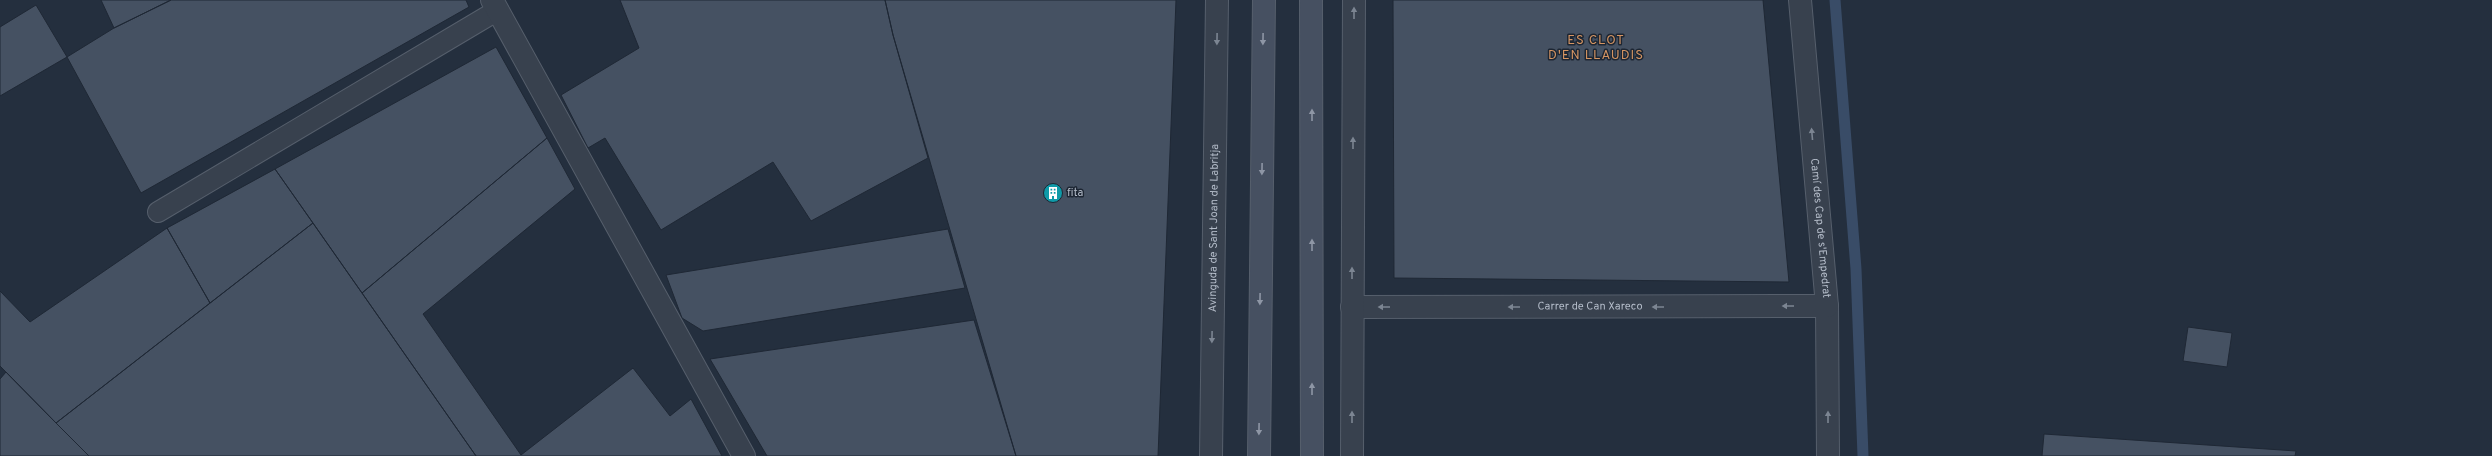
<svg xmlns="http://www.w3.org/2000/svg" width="2492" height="456" font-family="Overpass,sans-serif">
	<rect width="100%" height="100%" fill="#242f3e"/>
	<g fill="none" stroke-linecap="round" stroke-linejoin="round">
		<path stroke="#394c67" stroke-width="11" d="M1835,0L1856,269L1863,456"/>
	</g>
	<path fill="#455162" stroke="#1f2835" d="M101,0H171L114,28Z
		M171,0H466L469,7L141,193L67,57L114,28Z
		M620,0H885L893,35L928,158L811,221L773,162L661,230L605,138L588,148L561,95L639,48Z
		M885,0H1176L1158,456H1016L893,35Z
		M1393,0H1763L1789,282L1394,278Z
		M36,5L67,57L0,96V27Z
		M496,47L547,138L362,293L275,169Z
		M547,138L575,189L423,314L521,455L633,368L670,416L691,399L722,456H476L362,293Z
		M275,169L313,223L210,303L167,228Z
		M313,223L476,456H89L56,423Z
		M167,228L210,303L56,423L0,366V291L30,322Z
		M948,229L965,288L703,331L682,318L666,275Z
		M974,320L1016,456H767L710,359Z
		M2188,327L2232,333L2227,367L2183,361Z
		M6,372L56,423L89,456H0V379Z
		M2044,434L2296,451L2295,456H2042Z"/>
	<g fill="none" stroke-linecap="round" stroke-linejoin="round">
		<defs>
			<path id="service" d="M158,212L498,10"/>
			<g id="minor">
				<path d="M492,0L744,456"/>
				<path id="s1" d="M1800,0L1827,306L1828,456"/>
				<path id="s2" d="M1352,307L1827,306"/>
				<path id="s3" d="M1211,456L1217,0"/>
				<path d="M1352,456L1354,0"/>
			</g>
			<path id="secondary" d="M1311,0L1312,456
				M1259,456L1264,0"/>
		</defs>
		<use href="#service" stroke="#565f6c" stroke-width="22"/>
		<use href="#minor" stroke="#565f6c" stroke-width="24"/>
		<use href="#secondary" stroke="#565f6c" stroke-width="24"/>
		<use href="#service" stroke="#38414e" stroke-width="20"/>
		<use href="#minor" stroke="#38414e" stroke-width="22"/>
		<use href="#secondary" stroke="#465061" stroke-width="22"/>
	</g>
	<defs><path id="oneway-solid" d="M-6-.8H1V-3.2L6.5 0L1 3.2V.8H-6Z"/></defs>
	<g fill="#7c8592">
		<use href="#oneway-solid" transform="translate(1354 13) rotate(-90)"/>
		<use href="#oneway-solid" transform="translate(1217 39) rotate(91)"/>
		<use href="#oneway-solid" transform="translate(1812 134) rotate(-95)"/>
		<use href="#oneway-solid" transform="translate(1353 143) rotate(-90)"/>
		<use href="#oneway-solid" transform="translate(1352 273) rotate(-90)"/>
		<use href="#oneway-solid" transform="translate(1788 306) rotate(180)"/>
		<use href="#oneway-solid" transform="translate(1384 307) rotate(180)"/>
		<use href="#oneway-solid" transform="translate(1514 307) rotate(-180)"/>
		<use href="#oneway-solid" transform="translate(1658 307) rotate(180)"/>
		<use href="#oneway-solid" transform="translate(1212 337) rotate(91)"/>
		<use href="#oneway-solid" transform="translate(1352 417) rotate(-90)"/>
		<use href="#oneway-solid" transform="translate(1828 417) rotate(-90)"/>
	</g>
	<g fill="#8e96a5">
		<use href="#oneway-solid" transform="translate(1263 39) rotate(91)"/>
		<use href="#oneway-solid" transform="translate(1312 115) rotate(-90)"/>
		<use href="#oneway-solid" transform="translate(1262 169) rotate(91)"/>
		<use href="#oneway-solid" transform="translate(1312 245) rotate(-90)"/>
		<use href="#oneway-solid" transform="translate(1260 299) rotate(91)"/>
		<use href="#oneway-solid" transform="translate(1312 389) rotate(-90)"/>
		<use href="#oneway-solid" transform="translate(1259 429) rotate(91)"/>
	</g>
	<defs>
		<symbol id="building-disc" viewBox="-11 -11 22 22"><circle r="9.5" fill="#0f9aa8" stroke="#1d2633"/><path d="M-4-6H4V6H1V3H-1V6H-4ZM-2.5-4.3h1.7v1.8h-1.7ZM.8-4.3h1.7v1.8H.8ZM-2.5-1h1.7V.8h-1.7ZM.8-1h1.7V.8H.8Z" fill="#fff"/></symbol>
	</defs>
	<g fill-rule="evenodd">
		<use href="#building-disc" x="1042" y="182" width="22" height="22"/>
	</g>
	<g text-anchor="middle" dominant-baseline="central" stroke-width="3" stroke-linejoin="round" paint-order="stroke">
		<g font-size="11" fill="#b4bcc9" stroke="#1d2633" text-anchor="start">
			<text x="1067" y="193">fita</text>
		</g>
		<g font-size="11" fill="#b4bcc9" stroke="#1d2633">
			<text stroke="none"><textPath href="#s3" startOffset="228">Avinguda de Sant Joan de Labritja</textPath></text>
			<text stroke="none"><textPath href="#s1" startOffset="229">Camí des Cap de s'Empedrat</textPath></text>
			<text stroke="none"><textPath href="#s2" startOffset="238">Carrer de Can Xareco</textPath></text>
		</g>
		<g font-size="13" letter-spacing="1" fill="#d59563" stroke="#1d2633">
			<text x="1596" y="41">ES CLOT<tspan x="1596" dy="15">D'EN LLAUDIS</tspan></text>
		</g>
	</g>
</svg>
